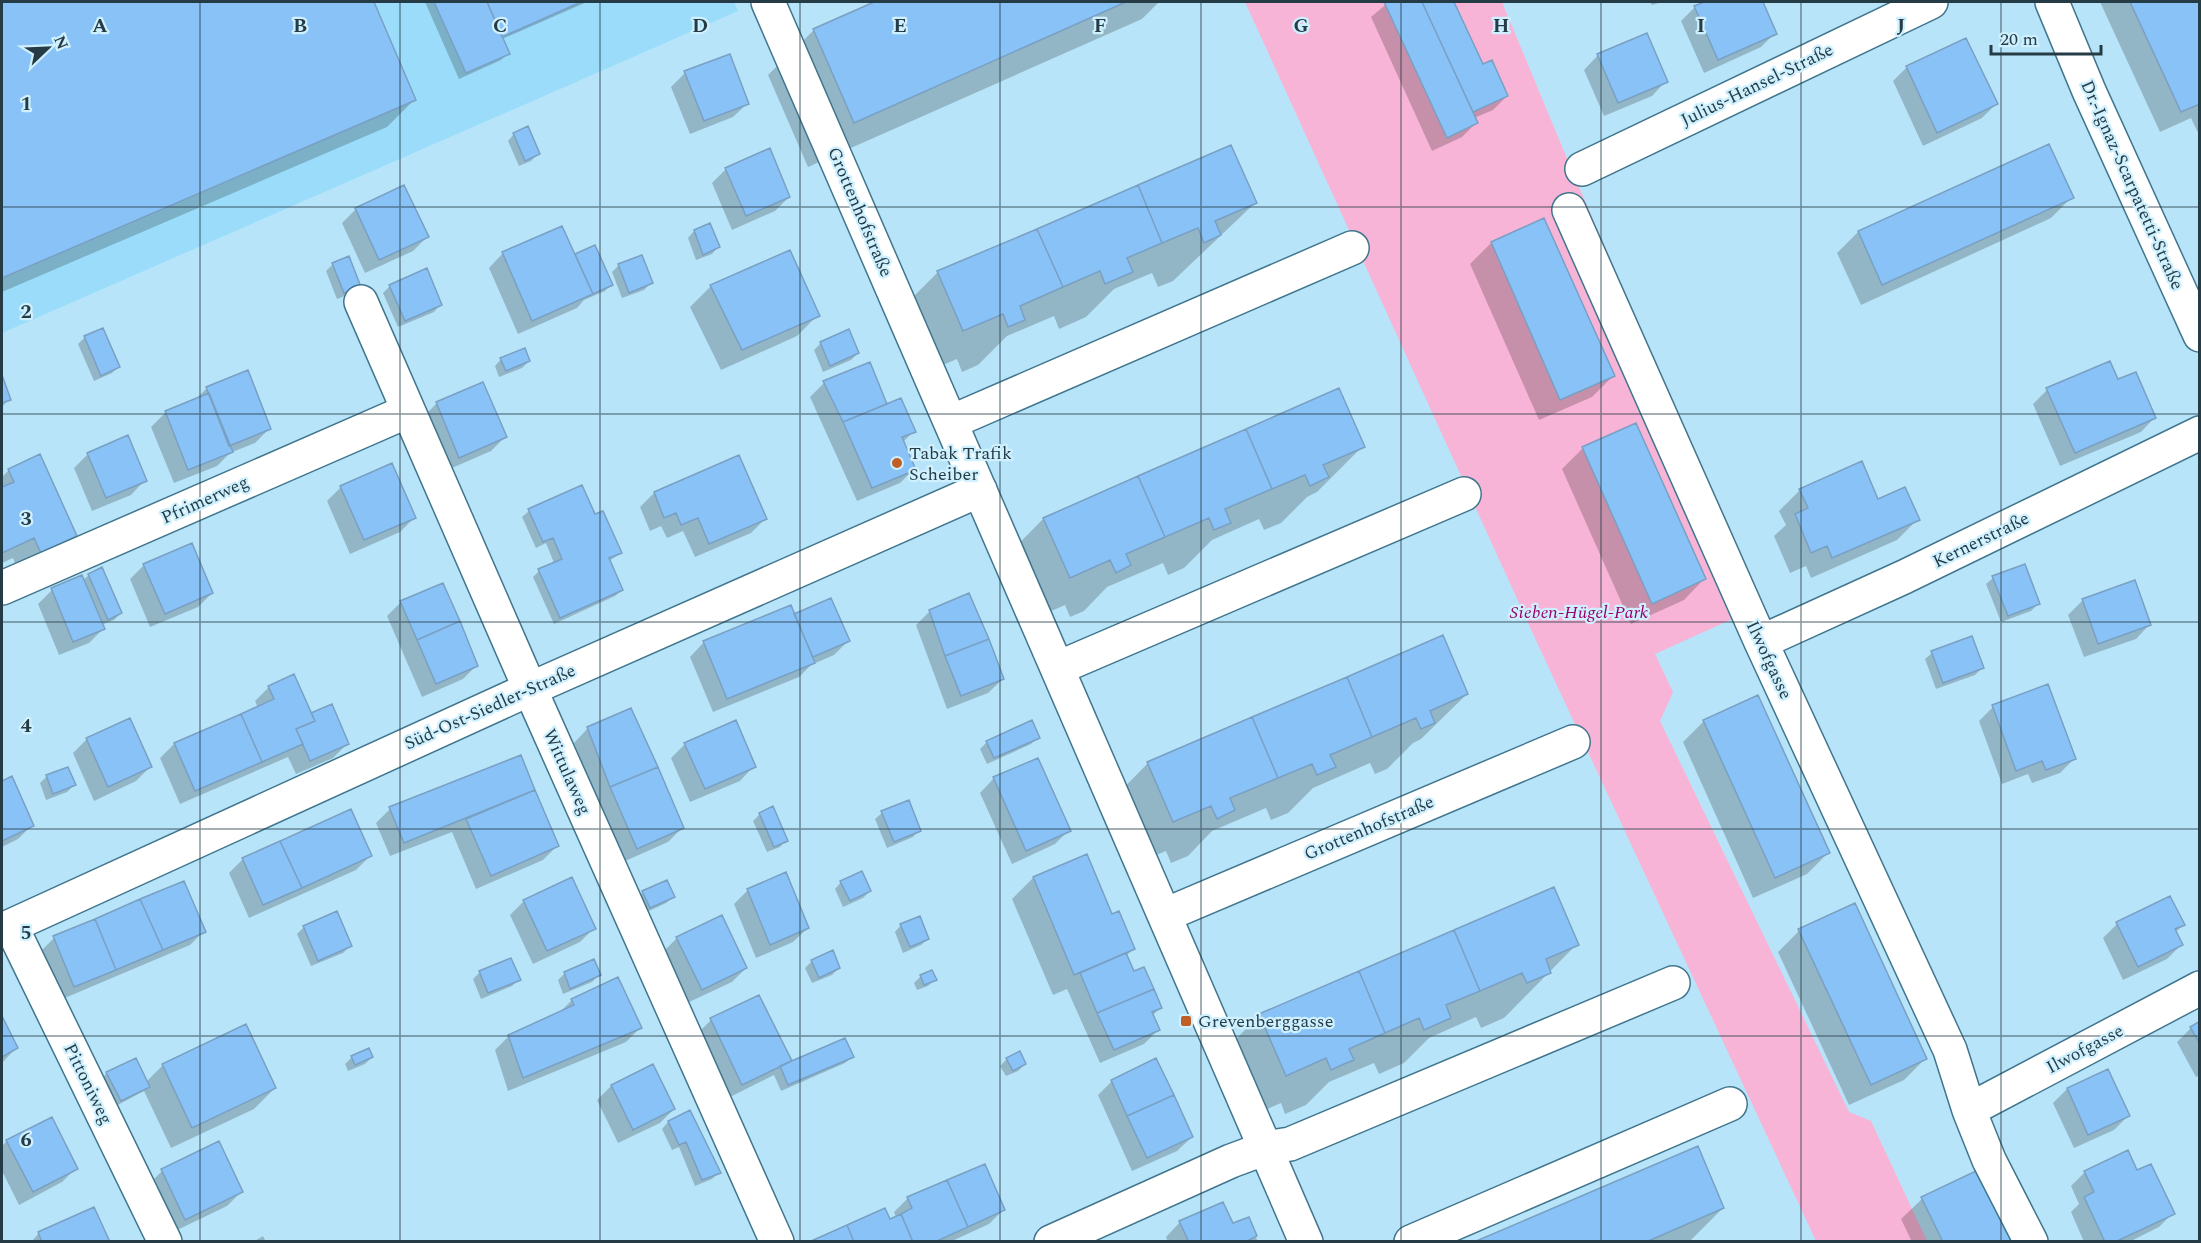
<svg xmlns="http://www.w3.org/2000/svg" width="2201" height="1243" font-family="Spectral,serif">
	<rect width="100%" height="100%" fill="#b8e4f9"/>
	<path fill="#9adcf9" d="M2,2H734L738,11L2,333Z"/>
	<path fill="#f8b4d6" d="M1245,2H1502L1573,173L1761,606L1655,654L1673,692L1660,721L1849,1112L1871,1121L1927,1241H1816L1539,647Z"/>
	<path fill="#0003" d="M2,2H373L414,100L387,127L2,292Z
		M425,2H587L502,39L508,53L501,60L459,79Z
		M877,2H1159L1142,19L808,167L768,75L814,30Z
		M1389,2H1452L1482,66L1507,96L1493,110L1474,118L1476,123L1462,137L1432,151L1371,17Z
		M1650,2H1662L1652,5Z
		M1708,2H1761L1775,33L1761,47L1704,73L1681,21L1695,7Z
		M2100,2H2200V137L2191,118L2160,132Z
		M1598,55L1666,81L1652,96L1604,116L1584,70Z
		M1907,67L1996,104L1982,118L1923,146L1893,81Z
		M685,73L748,103L733,117L690,134L671,87Z
		M514,134L538,154L531,161L519,166L508,141Z
		M2048,146L2072,197L2051,218L1861,305L1837,253L1858,232Z
		M1231,147L1255,203L1173,281L1158,287L1152,273L1114,289L1086,317L1059,329L1054,316L1007,336L978,365L962,372L957,359L917,376L892,318L937,273Z
		M726,169L789,197L775,211L732,230L712,183Z
		M356,209L427,237L413,251L365,273L342,223Z
		M709,225L718,247L712,254L696,260L688,238L694,231Z
		M1491,243L1613,376L1592,397L1539,420L1470,264Z
		M594,247L611,284L605,291L584,300L577,308L518,334L489,268L503,253L574,256Z
		M333,264L352,293L337,299L326,271Z
		M619,265L651,283L644,290L622,298L612,272Z
		M390,286L440,305L434,312L398,327L383,293Z
		M711,286L818,315L797,336L721,370L690,307Z
		M85,337L118,367L112,373L94,381L78,344Z
		M821,343L858,353L851,360L823,372L814,350Z
		M501,359L529,361L522,368L499,377L495,366Z
		M2,379L9,399L2,407Z
		M2117,381L2155,417L2141,432L2060,466L2033,404L2047,390Z
		M824,383L887,406L914,431L903,442L914,469L900,483L857,501L810,397Z
		M482,384L505,437L491,451L445,471L422,418L436,404Z
		M207,388L269,429L255,443L230,453L217,466L174,483L151,427L166,412L194,401Z
		M1338,390L1363,446L1317,492L1307,497L1281,523L1264,530L1259,519L1212,540L1184,568L1168,575L1163,563L1107,587L1084,611L1070,617L1065,605L1024,623L998,565L1043,519Z
		M1583,448L1704,579L1684,600L1631,624L1562,469Z
		M88,454L145,480L131,495L92,511L74,468Z
		M739,457L765,519L751,533L695,557L683,531L667,538L661,526L650,531L640,507L654,493Z
		M9,470L75,536L54,557L19,573L13,558L2,563V477Z
		M341,487L414,518L400,532L350,554L327,501Z
		M1800,490L1918,519L1897,540L1811,578L1806,566L1790,573L1774,536L1786,525L1779,511Z
		M529,511L594,516L621,553L609,561L622,590L615,596L554,624L533,577L539,571L554,563L546,543L536,548L522,517Z
		M144,565L212,593L198,607L150,627L130,579Z
		M89,575L121,613L114,620L101,625L103,629L89,643L59,655L38,604L52,590L83,580Z
		M1993,578L2038,604L2031,611L2001,622L1986,584Z
		M2134,582L2150,624L2136,639L2084,657L2068,615L2082,601Z
		M401,602L477,665L463,679L422,697L387,616Z
		M930,611L1003,679L988,693L947,709L916,625Z
		M793,616L848,641L834,655L811,665L799,677L713,712L690,657L704,642Z
		M1932,653L1982,668L1975,675L1936,689L1925,659Z
		M269,687L311,715L347,744L333,758L296,774L288,757L180,804L160,758L174,744L258,708L255,701Z
		M1467,694L1421,739L1413,743L1387,769L1375,774L1370,763L1313,788L1288,813L1271,820L1266,808L1212,831L1188,856L1171,863L1166,851L1127,867L1103,809L1148,763Z
		M1993,707L2074,759L2060,773L2032,783L2028,774L2002,784L1979,721Z
		M1704,721L1828,853L1807,874L1753,898L1683,742Z
		M588,728L682,828L668,842L623,862L574,743Z
		M1038,737L1031,744L987,764L980,749L987,742Z
		M87,739L150,767L136,781L94,801L73,753Z
		M685,744L754,766L740,781L690,802L671,758Z
		M520,757L557,846L543,860L476,889L452,832L390,856L376,823L390,809Z
		M47,776L74,785L67,792L46,800L40,783Z
		M11,778L32,825L18,839L2,847V782Z
		M994,778L1069,830L1055,844L1012,864L980,793Z
		M882,813L919,830L913,837L887,848L875,819Z
		M760,814L786,840L780,847L767,852L753,821Z
		M370,856L356,870L249,918L229,873L243,859Z
		M1086,856L1112,916L1133,949L1126,956L1133,973L1160,1008L1152,1016L1158,1030L1144,1044L1100,1063L1067,989L1053,995L1012,899L1033,878Z
		M841,882L870,891L863,898L843,907L835,889Z
		M748,890L808,928L793,942L756,958L734,904Z
		M643,892L673,897L666,903L643,914L636,899Z
		M2170,898L2183,925L2175,933L2181,945L2167,959L2123,980L2103,938L2117,924Z
		M524,901L594,928L580,942L533,964L510,915Z
		M901,925L928,939L921,945L903,953L895,932Z
		M304,927L350,946L343,953L311,966L297,934Z
		M204,931L190,945L60,1000L40,952L54,938Z
		M1799,931L1925,1059L1904,1080L1849,1105L1778,952Z
		M677,938L746,968L732,982L687,1003L663,952Z
		M1577,944L1504,1018L1481,1028L1476,1017L1429,1038L1404,1063L1379,1074L1374,1063L1329,1082L1306,1105L1285,1114L1281,1103L1240,1121L1214,1061L1260,1015Z
		M510,960L519,979L512,986L481,999L473,979L480,972Z
		M593,961L599,975L592,982L563,994L558,980L564,974Z
		M812,961L839,968L832,975L812,983L805,968Z
		M921,976L935,979L928,986L917,990L914,983Z
		M572,1000L640,1028L626,1042L508,1091L495,1050L509,1036L558,1014Z
		M2,1019L16,1048L2,1063Z
		M711,1020L791,1063L852,1057L845,1063L781,1091L774,1075L728,1098L697,1034Z
		M2200,1023V1075L2196,1077L2177,1042L2191,1028Z
		M352,1057H372L365,1064L348,1071L345,1064Z
		M1007,1059L1025,1064L1018,1071L1006,1076L1000,1066Z
		M163,1065L275,1088L254,1109L171,1148L144,1091L114,1107L100,1080L107,1073L146,1082Z
		M653,1066L674,1109L660,1123L618,1143L597,1100L611,1086Z
		M1112,1081L1192,1137L1177,1151L1132,1171L1098,1095Z
		M2067,1089L2128,1116L2114,1130L2074,1148L2053,1103Z
		M668,1122L719,1172L712,1179L695,1186L679,1147L672,1150L662,1129Z
		M7,1141L76,1168L62,1182L19,1205L2,1171V1146Z
		M162,1171L241,1192L227,1206L171,1233L148,1185Z
		M2085,1172H2136L2173,1213L2159,1227L2129,1242H2084L2071,1212L2079,1204L2071,1186Z
		M908,1198L1003,1210L989,1224L950,1242H812L889,1221L896,1217L894,1212Z
		M1922,1199L2011,1242H1912L1901,1219Z
		M1723,1208L1689,1242H1477Z
		M1248,1219L1258,1242H1168L1166,1237L1180,1222L1232,1225Z
		M39,1233L108,1242H31Z
		M263,1236L266,1242H253Z"/>
	<path fill="#88c2f7" stroke="#79a0c3" stroke-width="1.5" d="M2,2H374L416,100L2,278Z
		M434,2H487L510,54L466,73Z
		M487,2H581L502,37Z
		M874,2H1126L854,123L813,29Z
		M1384,2H1422L1478,123L1447,138Z
		M1422,2H1454L1483,64L1492,60L1508,96L1473,112Z
		M1704,2H1763L1777,34L1718,60L1694,6Z
		M2130,2H2200V104L2181,112Z
		M1647,33L1668,82L1618,103L1597,54Z
		M1966,38L1998,104L1937,133L1906,66Z
		M730,54L749,104L704,121L684,71Z
		M528,126L540,154L525,161L513,133Z
		M2049,144L2074,198L1882,285L1858,231Z
		M1231,145L1257,203L1215,221L1221,235L1204,243L1198,228L1162,243L1138,185Z
		M770,148L790,197L746,216L725,168Z
		M404,185L429,237L379,260L355,208Z
		M1138,185L1162,243L1127,258L1133,272L1105,284L1100,271L1063,287L1037,229Z
		M1544,218L1615,376L1560,400L1491,242Z
		M710,223L720,247L703,255L694,230Z
		M562,226L593,294L532,321L502,252Z
		M1037,229L1063,287L1020,306L1025,320L1008,327L1003,314L963,331L937,271Z
		M595,245L613,285L593,294L575,254Z
		M790,250L820,316L742,350L710,285Z
		M642,255L653,283L629,293L618,264Z
		M349,256L361,287L344,293L332,263Z
		M427,268L442,305L405,321L389,285Z
		M103,328L120,367L101,376L84,336Z
		M849,329L859,353L830,366L820,342Z
		M525,348L530,361L506,371L500,358Z
		M2110,361L2118,379L2136,372L2156,418L2075,453L2046,388Z
		M870,362L887,404L843,422L823,381Z
		M248,370L271,429L229,446L206,387Z
		M2,375L11,400L2,403Z
		M483,382L507,437L459,458L436,402Z
		M1339,388L1365,447L1323,465L1329,477L1310,486L1305,475L1272,489L1246,429Z
		M209,393L233,452L188,470L165,411Z
		M901,398L916,432L902,437L916,470L872,488L843,422Z
		M1636,423L1706,579L1652,604L1582,447Z
		M1246,429L1272,489L1225,509L1231,523L1214,530L1209,518L1165,537L1138,476Z
		M128,435L147,481L106,498L87,453Z
		M40,454L77,536L41,553L34,538L2,553V487L14,482L8,469Z
		M739,455L767,519L709,544L698,518L681,525L676,513L664,518L654,492Z
		M1862,461L1878,499L1905,487L1920,520L1832,558L1827,546L1811,553L1795,514L1808,508L1799,489Z
		M392,463L416,518L364,540L340,486Z
		M1138,476L1165,537L1126,554L1131,565L1116,573L1110,560L1070,578L1043,518Z
		M582,485L595,514L603,511L622,553L609,558L623,590L560,618L538,569L562,559L553,538L543,542L528,509Z
		M192,543L213,593L165,614L143,564Z
		M2025,564L2040,604L2008,616L1992,576Z
		M102,567L122,613L108,620L88,574Z
		M82,575L105,629L73,642L51,588Z
		M2135,580L2151,625L2098,644L2082,599Z
		M443,583L460,621L417,640L400,601Z
		M969,593L989,639L945,656L929,610Z
		M831,598L850,641L813,657L794,614Z
		M791,605L815,663L727,699L703,641Z
		M460,621L478,666L436,684L417,640Z
		M1443,635L1468,694L1430,711L1435,723L1421,729L1416,718L1372,737L1347,677Z
		M1972,636L1984,668L1943,683L1931,651Z
		M989,639L1004,679L961,696L945,656Z
		M294,674L315,721L296,729L303,744L262,762L241,714L274,699L268,686Z
		M1347,677L1372,737L1330,755L1336,767L1317,775L1312,764L1278,778L1252,717Z
		M2048,684L2076,759L2046,770L2042,761L2016,771L1992,705Z
		M1758,695L1830,853L1775,878L1703,720Z
		M332,704L349,744L310,761L296,729L315,721L311,713Z
		M631,708L658,767L610,787L587,727Z
		M241,714L262,762L195,791L174,743Z
		M1252,717L1278,778L1230,798L1235,810L1217,819L1211,806L1173,822L1147,762Z
		M130,718L152,767L108,787L86,738Z
		M736,720L756,767L705,789L684,743Z
		M1032,720L1040,738L994,758L986,741Z
		M521,755L535,790L404,843L389,807Z
		M1038,758L1071,831L1026,851L993,777Z
		M68,767L76,785L53,794L46,775Z
		M658,767L684,828L637,849L610,787Z
		M12,776L34,826L2,841V781Z
		M535,790L559,846L491,876L466,819Z
		M909,800L921,831L894,842L881,811Z
		M773,806L788,841L774,847L759,813Z
		M351,809L372,856L302,888L280,841Z
		M280,841L302,888L263,905L242,858Z
		M1087,854L1112,914L1119,911L1135,949L1074,975L1033,877Z
		M862,871L871,891L850,901L840,881Z
		M786,872L809,928L770,945L747,889Z
		M572,877L596,929L547,951L523,900Z
		M667,880L675,897L650,908L642,891Z
		M184,881L206,932L163,950L140,899Z
		M1554,887L1579,945L1546,959L1551,973L1527,983L1522,973L1480,991L1454,930Z
		M2170,896L2185,925L2175,929L2183,945L2138,967L2116,922Z
		M140,899L163,950L116,970L95,919Z
		M1855,903L1927,1059L1871,1085L1798,929Z
		M337,911L352,946L318,961L303,926Z
		M722,915L747,968L702,990L676,937Z
		M920,916L929,939L910,947L900,924Z
		M95,919L116,970L74,987L53,936Z
		M1454,930L1480,991L1446,1005L1451,1018L1424,1030L1419,1018L1385,1033L1359,971Z
		M833,950L840,968L819,978L811,960Z
		M1126,953L1134,971L1144,967L1154,989L1097,1013L1080,973Z
		M511,958L521,980L488,993L479,971Z
		M594,959L601,975L570,989L564,972Z
		M932,970L937,980L924,985L920,975Z
		M1359,971L1385,1033L1349,1049L1354,1060L1344,1064L1331,1070L1326,1058L1286,1076L1259,1014Z
		M618,977L642,1028L523,1078L508,1035L574,1005L571,999Z
		M1154,989L1162,1008L1152,1012L1160,1030L1114,1050L1097,1013Z
		M759,995L792,1061L742,1085L710,1018Z
		M2,1016L18,1048L2,1057Z
		M2200,1021V1044L2190,1027Z
		M246,1024L276,1088L192,1128L162,1064Z
		M845,1038L854,1057L788,1085L780,1066Z
		M369,1048L373,1057L355,1065L351,1056Z
		M1020,1051L1026,1064L1013,1071L1006,1058Z
		M136,1058L150,1087L121,1101L106,1072Z
		M1156,1058L1174,1095L1127,1116L1111,1080Z
		M653,1064L675,1109L633,1130L611,1085Z
		M2108,1069L2130,1116L2088,1135L2067,1088Z
		M1174,1095L1193,1137L1147,1158L1127,1116Z
		M690,1110L721,1173L702,1180L686,1142L679,1145L668,1121Z
		M52,1117L78,1169L33,1192L6,1140Z
		M219,1141L243,1192L185,1220L161,1169Z
		M1698,1146L1724,1208L1646,1242H1474Z
		M2128,1150L2137,1170L2151,1164L2175,1214L2115,1242H2105L2084,1197L2094,1192L2084,1171Z
		M985,1164L1005,1210L968,1227L947,1180Z
		M1978,1170L2013,1242H1943L1921,1197Z
		M947,1180L968,1227L935,1242H913L901,1214L912,1208L907,1197Z
		M1223,1202L1233,1223L1249,1217L1257,1236L1245,1242H1189L1179,1221Z
		M94,1207L110,1242H42L38,1232Z
		M885,1208L890,1219L901,1214L913,1242H854L847,1225Z
		M847,1225L854,1242H809Z"/>
	<g fill="none" stroke-linecap="round" stroke-linejoin="round">
		<defs>
			<path id="minor" d="M2052,2L2089,91L2200,335
				M1582,169L1931,2
				M1569,210L1761,642L1950,1050L1969,1110L1989,1160L2031,1242
				M361,302L530,689L777,1242
				M951,422L1352,248
				M2,588L408,411
				M1761,642L1904,577L2200,433
				M1058,668L1464,494
				M1165,915L1573,742
				M11,926L165,1242
				M2,930L530,689L980,490
				M1969,1110L2200,988
				M1051,1242L1231,1161L1266,1148L1290,1144L1673,983
				M1411,1242L1730,1104"/>
			<path id="major" d="M768,2L1306,1242"/>
		</defs>
		<use href="#minor" stroke="#40768d" stroke-width="36"/>
		<use href="#major" stroke="#40768d" stroke-width="36"/>
		<path stroke="#79a" stroke-width="4" stroke-dasharray="3 4.5" stroke-linecap="butt" d="M910,472L915,482"/>
		<use href="#minor" stroke="#fff" stroke-width="33"/>
		<use href="#major" stroke="#fff" stroke-width="33"/>
	</g>
	<path fill="none" stroke="#253c46" stroke-width="1.5" stroke-opacity="0.55" d="M200,2V1242M400,2V1242M600,2V1242M800,2V1242M1000,2V1242M1201,2V1242M1401,2V1242M1601,2V1242M1801,2V1242M2001,2V1242M2,207H2200M2,414H2200M2,622H2200M2,829H2200M2,1036H2200"/>
	<g fill="#c15e25" stroke="#cef0ff" stroke-width="2">
		<circle cx="897" cy="463" r="6"/>
		<rect x="1180" y="1015" width="12" height="12" rx="3"/>
	</g>
	<g text-anchor="middle" dominant-baseline="central" stroke-width="4.5" stroke-linejoin="round" paint-order="stroke">
		<g font-size="18" fill="#253c46" stroke="#cef0ff">
			<text transform="translate(1757 85) rotate(-26)">Julius-Hansel-Straße</text>
			<text transform="translate(2132 185) rotate(66)">Dr.-Ignaz-Scarpatetti-Straße</text>
			<text transform="translate(860 212) rotate(67)">Grottenhofstraße</text>
			<text transform="translate(205 500) rotate(-24)">Pfrimerweg</text>
			<text transform="translate(1981 540) rotate(-26)">Kernerstraße</text>
			<text transform="translate(1769 660) rotate(65)">Ilwofgasse</text>
			<text transform="translate(490 707) rotate(-24)">Süd-Ost-Siedler-Straße</text>
			<text transform="translate(567 772) rotate(66)">Wittulaweg</text>
			<text transform="translate(1369 828) rotate(-23)">Grottenhofstraße</text>
			<text transform="translate(2085 1049) rotate(-28)">Ilwofgasse</text>
			<text transform="translate(88 1084) rotate(64)">Pittoniweg</text>
		</g>
		<g font-size="18" fill="#253c46" stroke="#cef0ff" text-anchor="start">
			<text x="909" y="453">Tabak Trafik<tspan x="909" dy="21">Scheiber</tspan></text>
			<text x="1198" y="1021">Grevenberggasse</text>
		</g>
		<g font-size="18" font-style="italic" fill="#99016a" stroke="#cef0ff">
			<text x="1579" y="612">Sieben-Hügel-Park</text>
		</g>
	</g>
	<g font-size="20" text-anchor="middle" font-weight="bold" fill="#253c46" stroke="#cef0ff" stroke-width="4.5" stroke-linejoin="round" paint-order="stroke">
		<text x="100" y="32">A</text>
		<text x="300" y="32">B</text>
		<text x="500" y="32">C</text>
		<text x="700" y="32">D</text>
		<text x="900" y="32">E</text>
		<text x="1100" y="32">F</text>
		<text x="1301" y="32">G</text>
		<text x="1501" y="32">H</text>
		<text x="1701" y="32">I</text>
		<text x="1901" y="32">J</text>
		<text x="26" y="110">1</text>
		<text x="26" y="318">2</text>
		<text x="26" y="525">3</text>
		<text x="26" y="732">4</text>
		<text x="26" y="939">5</text>
		<text x="26" y="1146">6</text>
	</g>
	<rect width="2201" height="1243" fill="none" stroke="#253c46" stroke-width="6"/>
	<g transform="translate(48 48) rotate(67)" stroke="#cef0ff" stroke-width="4.5" paint-order="stroke">
	<path d="M0-4.5L10 22L0 15L-10 22Z" fill="#253c46"/>
	<text y="-9" font-size="16" font-weight="bold" text-anchor="middle" fill="#253c46">N</text>
	</g>
	<path d="M1991 45v9h110v-9" fill="none" stroke="#253c46" stroke-width="3"/>
	<text x="2000" y="45" font-size="18" fill="#253c46" stroke="#cef0ff" stroke-width="4.5" paint-order="stroke">20 m</text>
</svg>
